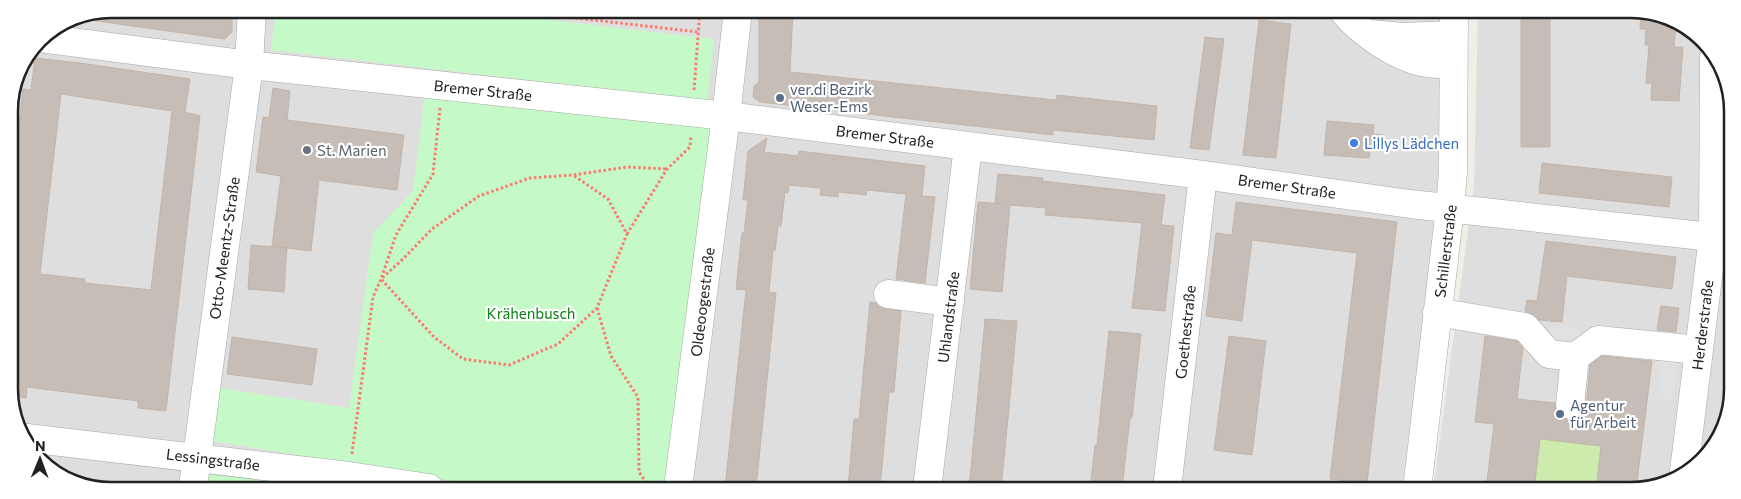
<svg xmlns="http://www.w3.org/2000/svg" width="1741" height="499" font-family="Commissioner,sans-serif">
	<rect width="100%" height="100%" fill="#f1eee7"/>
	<path fill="#dfdede" d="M110,9L1441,12L1437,229L1402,490L84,487L38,460L11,408L9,104L17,71L39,38L72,16Z
		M1478,12H1657L1707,43L1730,91L1729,415L1697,465L1637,490H1433L1474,186Z"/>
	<path fill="#cdebad" d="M1540,439L1601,446L1596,490H1534Z"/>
	<path fill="#c5fac8" d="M276,9L463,10L714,39L707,101L271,50Z
		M425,94L726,130L677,488H496L200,439L208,386L349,408L373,233L413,191Z
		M207,471L314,484V487H205Z"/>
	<path fill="#e1e1e1" d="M1551,326L1581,330L1579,345L1549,342Z
		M1661,359L1676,361L1672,401L1657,400Z"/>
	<path fill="#c6bdb6" stroke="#c3b4a9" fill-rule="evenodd" d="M110,9H232V32L225,39L83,19L84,14Z
		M759,10H793L790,72L1056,100L1057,95L1157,106L1154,140L1053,130V135L760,102L753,97L754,86L759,82Z
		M1641,12H1657L1676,24L1674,47H1683L1679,101L1651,100L1652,83H1646L1649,45H1645L1646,29H1640Z
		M1521,16H1550V147H1521Z
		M1259,20L1291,24L1276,158L1243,155Z
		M1205,37L1224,39L1209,150L1190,148Z
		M35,58L80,63L190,79L185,112L200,116L166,411L138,408V401L27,387L26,398L11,396L10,205L23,89L31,90ZM61,94L172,111L151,290L85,283V279L40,274Z
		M273,88L290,91L287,120L404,135L397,190L319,180L311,251L272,246L281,176L256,172L263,117L269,118Z
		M1327,121L1374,125L1373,134L1384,135L1382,151L1370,150L1369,158L1324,155Z
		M767,138L764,152L798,156L799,151L925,166L922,196L935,197L925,283L896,279L906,194L867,190L866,195L838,192V197L820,195L821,188L789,185L788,193L785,192L781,226H778L775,251L773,250L769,292L776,293L756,488H725L746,290L736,289L742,233H744L748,200H743L748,151Z
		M1542,163L1672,177L1669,207L1539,193Z
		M998,174L1043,178L1042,181L1165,195L1161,225L1174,226L1165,311L1132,308L1142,223L1045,215L1046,208L1010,205L1002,292L970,289L978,202L1003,204L995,203Z
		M1236,202L1397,222L1367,483L1330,479L1357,253L1252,240L1242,321L1206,316L1216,233L1232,235Z
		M1546,241L1676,257L1672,289L1567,276L1562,322L1539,320L1536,316L1525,311L1527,300L1537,301Z
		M251,245L287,248L284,292L248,289Z
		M870,302L876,303L879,307L886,309L901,311L894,392H889L880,488H848L854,419H859Z
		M1661,306L1679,308L1676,332L1657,330Z
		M985,319L1017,321L1009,408L1001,489H969Z
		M1109,331L1141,334L1132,418H1130L1122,489H1090L1095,445H1097Z
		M1229,336L1266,341L1252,455L1214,450Z
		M1485,336L1517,341L1523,348L1517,399L1555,403L1556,412L1561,418L1568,420L1576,419L1583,414L1586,407L1590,365L1602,356L1652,361L1636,490H1596L1601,446L1540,439L1534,490H1486L1494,424L1475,422Z
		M232,337L317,349L312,385L227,374Z"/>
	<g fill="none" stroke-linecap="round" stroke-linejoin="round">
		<defs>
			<path id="minor" d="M1343,11C1361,33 1395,56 1422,62C1432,64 1443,64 1453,65
				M1370,34L1403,37L1453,35
				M40,38L249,65L726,116L1203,175L1410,204L1730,239
				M888,294L950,302
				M1437,312L1525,327L1549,354L1575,357L1598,340L1699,350
				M1570,405L1575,357
				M27,438L349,476L429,488
				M1684,471L1713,237L1714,58
				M193,487L249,65L252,9
				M678,488L726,116L738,10
				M927,489L968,146
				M1167,489L1203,175
				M1417,490L1450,208L1453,172L1454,12"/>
		</defs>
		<use href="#minor" stroke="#a8a8a8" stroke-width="29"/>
		<path stroke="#fb796e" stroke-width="3" stroke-dasharray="2.5 2.5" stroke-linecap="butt" d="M506,10L698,32
			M694,90L700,10
			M440,108L433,174L396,235L381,279L434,337L463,359L509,365L558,344L597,308L627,234L608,199L573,175
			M627,234L667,169L690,147L691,136
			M597,308L611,356L638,397L639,472L650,488
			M352,454L373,297L381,279L403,259L432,229L479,196L530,178L573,175L627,167L667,169"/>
		<use href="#minor" stroke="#fff" stroke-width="28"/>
	</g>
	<g fill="#5c6f8a" stroke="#fff" stroke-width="2">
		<circle cx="780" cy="98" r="5"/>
		<circle cx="1560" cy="414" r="5"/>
	</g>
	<circle fill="#3f7fe0" stroke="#fff" stroke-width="2" cx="1354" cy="143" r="5"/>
	<circle fill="#6b7280" stroke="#fff" stroke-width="2" cx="307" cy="150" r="5"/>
	<g text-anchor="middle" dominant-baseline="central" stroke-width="4.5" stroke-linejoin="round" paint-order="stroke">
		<g font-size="15" fill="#4e5e75" stroke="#fff" text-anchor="start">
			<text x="790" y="89">ver.di Bezirk<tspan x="790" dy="17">Weser-Ems</tspan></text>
			<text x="1570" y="405">Agentur<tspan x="1570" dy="17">für Arbeit</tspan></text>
		</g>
		<g font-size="15" fill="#212121" stroke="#fff">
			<text transform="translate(483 90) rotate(6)">Bremer Straße</text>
			<text transform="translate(885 136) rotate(7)">Bremer Straße</text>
			<text transform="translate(1287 186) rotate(8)">Bremer Straße</text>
			<text transform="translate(224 248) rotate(-82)">Otto-Meentz-Straße</text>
			<text transform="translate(1445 251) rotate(-83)">Schillerstraße</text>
			<text transform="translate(702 302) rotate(-83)">Oldeoogestraße</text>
			<text transform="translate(948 317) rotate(-83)">Uhlandstraße</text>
			<text transform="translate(1702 325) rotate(-83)">Herderstraße</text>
			<text transform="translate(1185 332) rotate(-84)">Goethestraße</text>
			<text transform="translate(213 459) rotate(7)">Lessingstraße</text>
		</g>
		<g font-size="15" fill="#366cbe" stroke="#fff" text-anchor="start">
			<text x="1364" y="143">Lillys Lädchen</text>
		</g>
		<g font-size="15" fill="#5b616d" stroke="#fff" text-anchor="start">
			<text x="317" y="150">St. Marien</text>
		</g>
		<g font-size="15" fill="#0b8212" stroke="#fff">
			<text x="531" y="313">Krähenbusch</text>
		</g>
	</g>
	<path d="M0 0H1741V499H0ZM111 18H1631A93 93 0 0 1 1724 111V389A93 93 0 0 1 1631 482H111A93 93 0 0 1 18 389V111A93 93 0 0 1 111 18Z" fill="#fff" fill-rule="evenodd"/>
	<path fill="none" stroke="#212121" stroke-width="2.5" d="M111 18H1631A93 93 0 0 1 1724 111V389A93 93 0 0 1 1631 482H111A93 93 0 0 1 18 389V111A93 93 0 0 1 111 18Z"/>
	<g transform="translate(40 459) rotate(1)" stroke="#ffffff" stroke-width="4" paint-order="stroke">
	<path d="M0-4L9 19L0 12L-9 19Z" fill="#212121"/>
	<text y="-8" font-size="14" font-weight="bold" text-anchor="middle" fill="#212121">N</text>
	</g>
</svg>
